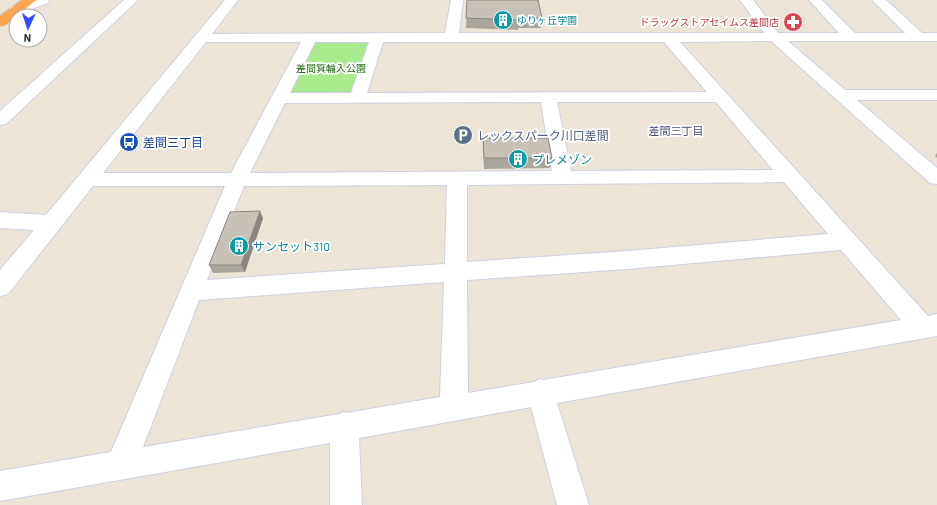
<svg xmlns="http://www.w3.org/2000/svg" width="937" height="505" font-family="Barlow,'Noto Sans JP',sans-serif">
	<rect width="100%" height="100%" fill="#ece4d7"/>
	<path fill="#a8ea8d" d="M321,41H369L356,92L349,95H295L289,91L312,45Z"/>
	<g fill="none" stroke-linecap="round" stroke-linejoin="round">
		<defs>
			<path id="minor" d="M31,0H49L48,3L21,13H11L9,10L11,7Z
				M124,0H138L6,124L0,125V111Z
				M225,0H238L212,34L445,33L451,0H463L459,33H764L740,0H753L778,33H839L809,0H822L855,33H905L872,0H886L922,33H937V41H788L845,90H937V100H857L937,168V184L930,183L771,41L680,42L928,316L937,314V336L557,403L589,505H557L531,407L359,438L362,505H330V443L0,501V471L111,452L225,186H93L8,294L0,296V270L34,230L0,228V212L46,215ZM206,42H301L231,173H103ZM315,42H369L351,93H290ZM383,42H664L707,92L367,93ZM541,102L552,171L250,173L285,103ZM557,102H716L773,170L571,171ZM784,182L828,234L627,251L467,262V185ZM447,185L445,264L207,280L244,186ZM841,250L901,320L543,380L540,379L534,382L468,393L467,280L627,269ZM444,282L440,397L346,413L344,412L339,414L143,447L199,300Z"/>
			<path id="highway" d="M22,0H36L5,25L0,26V16Z"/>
		</defs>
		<use href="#minor" stroke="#cdd0e3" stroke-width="2"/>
		<use href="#highway" stroke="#c7c7c7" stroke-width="2"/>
		<use href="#minor" fill="#fff" fill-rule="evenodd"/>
		<use href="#highway" fill="#ffa550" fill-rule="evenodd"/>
	</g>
	<path fill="#aba69d" d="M467,0L542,18L541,28H518V30L466,28Z
		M483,138L552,158L550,168L484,169L483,149Z
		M937,153V158L935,156Z
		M263,218L245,272L213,273L209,265Z"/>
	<path fill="#8b8780" d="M260,211L263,218L245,272L241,265Z"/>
	<path fill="#c7c1b7" stroke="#8b8780" d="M467,0H538L542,18H518V20L466,18Z
		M483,138H548L552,158H484Z
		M260,211L241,265H209L230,212Z"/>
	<defs>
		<symbol id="building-disc" viewBox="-11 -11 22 22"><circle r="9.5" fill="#0f9aa8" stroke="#fff"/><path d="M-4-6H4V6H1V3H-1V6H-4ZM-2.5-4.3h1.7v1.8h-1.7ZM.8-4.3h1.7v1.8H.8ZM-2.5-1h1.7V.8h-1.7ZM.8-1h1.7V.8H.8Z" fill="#fff"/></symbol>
		<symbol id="pharmacy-disc" viewBox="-11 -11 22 22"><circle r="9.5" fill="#e0444e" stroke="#fff"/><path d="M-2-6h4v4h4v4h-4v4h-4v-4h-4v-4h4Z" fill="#fff"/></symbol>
		<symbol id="parking-disc" viewBox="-11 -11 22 22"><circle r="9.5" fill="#5c6f8a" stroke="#fff"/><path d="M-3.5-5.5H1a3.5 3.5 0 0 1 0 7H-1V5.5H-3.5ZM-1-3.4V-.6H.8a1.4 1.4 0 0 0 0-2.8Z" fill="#fff"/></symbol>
		<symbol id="bus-disc" viewBox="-11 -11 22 22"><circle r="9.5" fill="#1a4fb4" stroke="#fff"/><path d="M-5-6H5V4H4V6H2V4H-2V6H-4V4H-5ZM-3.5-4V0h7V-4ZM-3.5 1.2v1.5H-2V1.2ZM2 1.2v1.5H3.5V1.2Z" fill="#fff"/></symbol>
	</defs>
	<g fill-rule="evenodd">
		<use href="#building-disc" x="492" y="9" width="22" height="22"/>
		<use href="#pharmacy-disc" x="782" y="11" width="22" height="22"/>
		<use href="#parking-disc" x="452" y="124" width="22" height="22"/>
		<use href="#bus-disc" x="118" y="131" width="22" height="22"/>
		<use href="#building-disc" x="507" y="148" width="22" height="22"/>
		<use href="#building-disc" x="228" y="235" width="22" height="22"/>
	</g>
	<g text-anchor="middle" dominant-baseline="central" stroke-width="3.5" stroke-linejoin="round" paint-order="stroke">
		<g font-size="10" fill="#0d838f" stroke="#fff" text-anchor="start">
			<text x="517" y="20">ゆりヶ丘学園</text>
		</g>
		<g font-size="10" fill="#be3a42" stroke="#fff" text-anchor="end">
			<text x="779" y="22">ドラッグストアセイムス差間店</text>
		</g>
		<g font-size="10" fill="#1f6b11" stroke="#fff">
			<text x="331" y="68">差間箕輪入公園</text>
		</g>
		<g font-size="11" fill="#444b7d" stroke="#fff">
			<text x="676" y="130">差間三丁目</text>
		</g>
		<g font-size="12" fill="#4e5e75" stroke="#fff" text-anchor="start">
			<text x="477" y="135">レックスパーク川口差間</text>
		</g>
		<g font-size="12" fill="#164399" stroke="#fff" text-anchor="start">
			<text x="143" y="142">差間三丁目</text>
		</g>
		<g font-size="12" fill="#0d838f" stroke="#fff" text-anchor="start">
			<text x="532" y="159">プレメゾン</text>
			<text x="253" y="246">サンセット310</text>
		</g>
	</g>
	<g transform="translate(28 28) rotate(183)"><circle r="19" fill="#ffffff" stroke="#a9a9a9"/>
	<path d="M0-3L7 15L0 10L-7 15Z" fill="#324dff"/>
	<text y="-6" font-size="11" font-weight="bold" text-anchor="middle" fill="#282828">N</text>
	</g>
</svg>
